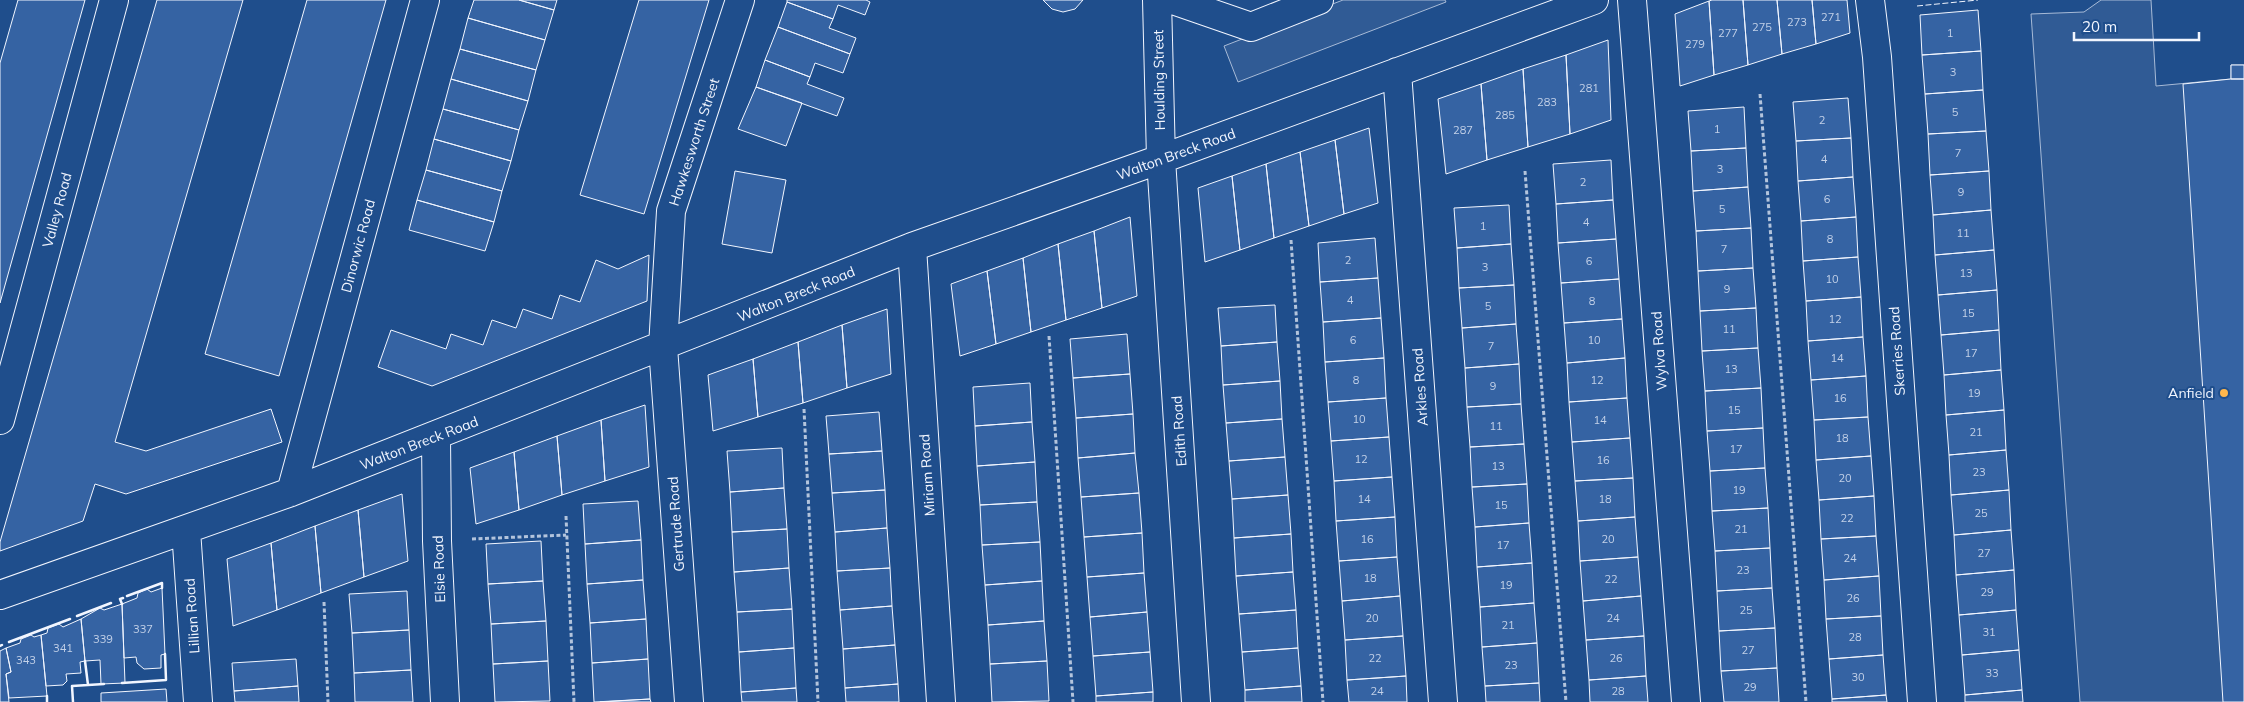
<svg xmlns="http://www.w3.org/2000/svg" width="2244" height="702" font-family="Mulish,sans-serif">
	<rect width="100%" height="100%" fill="#1f4e8c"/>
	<path fill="#305b95" stroke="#a8bbd7" d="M1343,0H1445L1446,2L1238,82L1224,46Z
		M2101,0H2151L2156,86L2231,79V65H2244V702H2080L2031,14L2084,12Z"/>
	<path fill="#3563a3" stroke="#f2f6ff" d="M18,0H85L0,303V63Z
		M157,0H243L115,442L146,451L271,409L282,442L126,494L95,484L83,521L0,551V542Z
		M307,0H386L279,376L205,354Z
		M474,0H519L554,10L545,40L468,18Z
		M519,0H557L554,10Z
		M639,0H709L644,214L580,195Z
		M787,0H866L870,2L865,15L838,5L833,19L787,2Z
		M1043,0H1083L1075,9L1063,12L1052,9Z
		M1712,0H1743L1748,65L1714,75L1709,1Z
		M1743,0H1777L1782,54L1748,65Z
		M1777,0H1812L1816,44L1782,54Z
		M1812,0H1847L1850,33L1816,44Z
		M1709,1L1714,75L1680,86L1675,14Z
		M787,2L833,19L829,28L856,38L850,54L778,27Z
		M1978,10L1981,51L1922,55L1920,15Z
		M468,18L545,40L536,70L460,49Z
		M778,27L850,54L843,73L815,63L810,77L765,60Z
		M1608,40L1611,120L1570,134L1566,55Z
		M460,49L536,70L528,101L451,79Z
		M1981,51L1983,90L1925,94L1922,55Z
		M1566,55L1570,134L1528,147L1523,69Z
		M765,60L810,77L807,84L844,98L837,116L756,87Z
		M2231,65H2244V79H2231Z
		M1523,69L1528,147L1487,160L1481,84Z
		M451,79L528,101L519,130L443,109Z
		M2231,79H2244V702H2223L2183,84Z
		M1481,84L1487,160L1446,174L1438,99Z
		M756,87L802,103L786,146L738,129Z
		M1983,90L1986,131L1928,134L1925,94Z
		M1848,98L1851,138L1796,141L1793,102Z
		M1744,107L1746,148L1691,151L1688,111Z
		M443,109L519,130L511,161L434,139Z
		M1369,128L1378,203L1344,214L1335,140Z
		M1986,131L1989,171L1930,175L1928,134Z
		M1851,138L1853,177L1798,181L1796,141Z
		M434,139L511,161L502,191L426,170Z
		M1335,140L1344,214L1309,226L1300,152Z
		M1746,148L1748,187L1693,191L1691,151Z
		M1300,152L1309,226L1274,238L1266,164Z
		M1611,160L1613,200L1556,204L1553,164Z
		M1266,164L1274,238L1240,250L1232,176Z
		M426,170L502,191L494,222L417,200Z
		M735,171L786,180L772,253L722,244Z
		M1989,171L1991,210L1933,215L1930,175Z
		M1232,176L1240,250L1205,262L1198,188Z
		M1853,177L1856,217L1801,221L1798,181Z
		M1748,187L1751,228L1696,231L1693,191Z
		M417,200L494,222L485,251L409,230Z
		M1613,200L1616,239L1558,243L1556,204Z
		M1509,205L1511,244L1457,248L1454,208Z
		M1991,210L1994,250L1935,255L1933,215Z
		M1130,217L1137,296L1102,308L1094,231Z
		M1856,217L1858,257L1803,261L1801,221Z
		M1751,228L1753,268L1698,271L1696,231Z
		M1094,231L1102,308L1066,320L1058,244Z
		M1375,238L1378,278L1320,282L1318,243Z
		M1616,239L1619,279L1561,283L1558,243Z
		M1058,244L1066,320L1031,332L1023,258Z
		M1511,244L1514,285L1459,288L1457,248Z
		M1994,250L1997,290L1938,295L1935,255Z
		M649,255L647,301L432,386L378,367L391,330L446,349L451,334L483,345L492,320L516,328L523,309L552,319L560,295L580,302L596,260L618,269Z
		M1858,257L1861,297L1806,301L1803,261Z
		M1023,258L1031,332L996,344L987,271Z
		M1753,268L1756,308L1700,311L1698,271Z
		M987,271L996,344L960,356L951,284Z
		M1378,278L1381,318L1323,322L1320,282Z
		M1619,279L1622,319L1564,323L1561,283Z
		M1514,285L1516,324L1462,328L1459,288Z
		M1997,290L1999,330L1941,335L1938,295Z
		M1861,297L1863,337L1808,341L1806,301Z
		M1275,305L1277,342L1221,346L1218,308Z
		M1756,308L1758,348L1702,351L1700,311Z
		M887,309L891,374L847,388L842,325Z
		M1381,318L1384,358L1325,362L1323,322Z
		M1622,319L1625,358L1567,363L1564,323Z
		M1516,324L1519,364L1465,368L1462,328Z
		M842,325L847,388L803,403L798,342Z
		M1999,330L2001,370L1944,375L1941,335Z
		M1127,334L1130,374L1073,378L1070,339Z
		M1863,337L1866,376L1811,380L1808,341Z
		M798,342L803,403L758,417L753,359Z
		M1277,342L1280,381L1223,385L1221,346Z
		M1758,348L1761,388L1705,391L1702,351Z
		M1384,358L1386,398L1328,402L1325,362Z
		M1625,358L1627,398L1569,402L1567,363Z
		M753,359L758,417L713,431L708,375Z
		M1519,364L1521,404L1467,407L1465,368Z
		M2001,370L2004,410L1946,415L1944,375Z
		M1130,374L1133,414L1076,418L1073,378Z
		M1866,376L1868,417L1814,420L1811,380Z
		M1280,381L1282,419L1226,423L1223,385Z
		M1030,383L1032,422L975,426L973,387Z
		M1761,388L1763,428L1707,431L1705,391Z
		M1386,398L1389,437L1331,441L1328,402Z
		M1627,398L1630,438L1572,442L1569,402Z
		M1521,404L1524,444L1470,447L1467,407Z
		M645,405L649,467L605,481L601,420Z
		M2004,410L2006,450L1949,455L1946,415Z
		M879,412L882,451L829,454L826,416Z
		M1133,414L1135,453L1078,458L1076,418Z
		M1868,417L1871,456L1816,460L1814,420Z
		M1282,419L1285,457L1229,461L1226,423Z
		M601,420L605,481L562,495L557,436Z
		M1032,422L1035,462L977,466L975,426Z
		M1763,428L1765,468L1710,471L1707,431Z
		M557,436L562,495L519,510L514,452Z
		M1389,437L1392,477L1334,481L1331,441Z
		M1630,438L1633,478L1575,481L1572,442Z
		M1524,444L1527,484L1472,487L1470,447Z
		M782,448L784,488L730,492L727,451Z
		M2006,450L2009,490L1951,495L1949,455Z
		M882,451L885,490L832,493L829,454Z
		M514,452L519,510L476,524L470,468Z
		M1135,453L1139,493L1081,497L1078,458Z
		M1871,456L1874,496L1819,500L1816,460Z
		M1285,457L1288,495L1232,499L1229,461Z
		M1035,462L1037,502L980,505L977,466Z
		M1765,468L1768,508L1712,511L1710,471Z
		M1392,477L1395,517L1336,521L1334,481Z
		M1633,478L1635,517L1578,521L1575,481Z
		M1527,484L1529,523L1475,527L1472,487Z
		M784,488L787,529L732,532L730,492Z
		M885,490L887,528L835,532L832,493Z
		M2009,490L2011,530L1954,535L1951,495Z
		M1139,493L1142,533L1084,537L1081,497Z
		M402,494L408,561L364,577L358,510Z
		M1288,495L1291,534L1234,538L1232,499Z
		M1874,496L1876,536L1821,539L1819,500Z
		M638,501L641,540L585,544L583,504Z
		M1037,502L1040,542L982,545L980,505Z
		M1768,508L1770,548L1715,551L1712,511Z
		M358,510L364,577L321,593L315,526Z
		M1395,517L1397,557L1339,561L1336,521Z
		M1635,517L1638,557L1580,561L1578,521Z
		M1529,523L1532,563L1477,567L1475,527Z
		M315,526L321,593L277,610L271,543Z
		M887,528L890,568L837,571L835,532Z
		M787,529L789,568L734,572L732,532Z
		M2011,530L2014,570L1956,575L1954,535Z
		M1142,533L1144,573L1087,577L1084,537Z
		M1291,534L1293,572L1236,576L1234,538Z
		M1876,536L1879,576L1824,580L1821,539Z
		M641,540L643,580L587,584L585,544Z
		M541,541L543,581L488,584L486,544Z
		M1040,542L1042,581L985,585L982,545Z
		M271,543L277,610L233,626L227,559Z
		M1770,548L1772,588L1717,591L1715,551Z
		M1397,557L1400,596L1342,601L1339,561Z
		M1638,557L1641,596L1583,601L1580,561Z
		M1532,563L1534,603L1480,607L1477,567Z
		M789,568L792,609L737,612L734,572Z
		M890,568L892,606L840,610L837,571Z
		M2014,570L2016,610L1959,615L1956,575Z
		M1293,572L1296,610L1239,614L1236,576Z
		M1144,573L1147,612L1090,617L1087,577Z
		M1879,576L1881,616L1826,619L1824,580Z
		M643,580L646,619L590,623L587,584Z
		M543,581L546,621L491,624L488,584Z
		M1042,581L1044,621L988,625L985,585Z
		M162,588L165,654L161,655V668L144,669L137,663L136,657L124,658L122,604L137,598L138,593L147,589L151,592Z
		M1772,588L1775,628L1719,631L1717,591Z
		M407,591L409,630L352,633L349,594Z
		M1400,596L1403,636L1345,640L1342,601Z
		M1641,596L1644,636L1586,640L1583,601Z
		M1534,603L1537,643L1482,647L1480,607Z
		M122,604L125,683L101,684L100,660L85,661L81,619L100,608L104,610Z
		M892,606L895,645L843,649L840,610Z
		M792,609L794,648L739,652L737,612Z
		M1296,610L1298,648L1242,652L1239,614Z
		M2016,610L2019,650L1962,655L1959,615Z
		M1147,612L1150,652L1093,656L1090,617Z
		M1881,616L1883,655L1829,659L1826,619Z
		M81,619L85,661L80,662L81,673L66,674L67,681L63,685L46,686L41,635L47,633L48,628L59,624L63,627Z
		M646,619L648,659L592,663L590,623Z
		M546,621L548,661L493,664L491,624Z
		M1044,621L1047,661L990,664L988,625Z
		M1775,628L1777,668L1721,671L1719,631Z
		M409,630L411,670L354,673L352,633Z
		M31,635L34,637L41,635L47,696L9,698L6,674L11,672L6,648L20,643L21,639Z
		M1403,636L1406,676L1347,680L1345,640Z
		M1644,636L1646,676L1589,680L1586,640Z
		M1537,643L1539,683L1485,686L1482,647Z
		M895,645L898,684L845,688L843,649Z
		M6,648L11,672L6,674L9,702H0V651Z
		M794,648L796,688L741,692L739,652Z
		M1298,648L1301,686L1245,690L1242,652Z
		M2019,650L2022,690L1965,695L1962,655Z
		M1150,652L1153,692L1096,696L1093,656Z
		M1883,655L1886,695L1832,699L1829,659Z
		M296,659L298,686L234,691L232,663Z
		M648,659L650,699L594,702L592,663Z
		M548,661L550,701L495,702L493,664Z
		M1047,661L1049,701L992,702L990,664Z
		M1777,668L1779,702H1724L1721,671Z
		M411,670L413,702H355L354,673Z
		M1406,676L1407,702H1349L1347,680Z
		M1646,676L1648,702H1590L1589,680Z
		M1539,683L1540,702H1486L1485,686Z
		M898,684L899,702H846L845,688Z
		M298,686L299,702H235L234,691Z
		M1301,686L1302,702H1245V690Z
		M796,688L797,702H742L741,692Z
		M166,689L167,702H101V693Z
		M2022,690L2023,702H1965V695Z
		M1153,692V702H1096V696Z
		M1886,695L1887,702H1832V699Z
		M650,699L651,702H600Z"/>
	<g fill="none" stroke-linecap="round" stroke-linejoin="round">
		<defs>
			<path id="minor" d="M1157,0L1161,159L1196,702
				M1173,0L1251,27L1319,0
				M1632,0L1686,702
				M1870,0L1877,57L1922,702
				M1397,72L1443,702
				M912,247L941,702
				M0,420L114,0
				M436,437L437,541L445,702
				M291,492L425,0
				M186,530L198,702
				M0,595L291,492L912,247L1161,159L1594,0
				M689,702L663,347L671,211L740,0"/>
		</defs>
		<use href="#minor" stroke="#f2f6ff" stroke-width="30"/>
		<path stroke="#b3c4dc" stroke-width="3" stroke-dasharray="4 2.5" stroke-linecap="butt" d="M1760,94L1806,702
			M1525,171L1566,702
			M1291,240L1323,702
			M1049,336L1073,702
			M804,409L818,702
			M566,516L574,702
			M472,539L566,535
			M324,602L328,702"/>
		<use href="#minor" stroke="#1f4e8c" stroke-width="28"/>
		<path stroke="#f2f6ff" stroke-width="1" stroke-dasharray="6 2.5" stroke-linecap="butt" d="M1917,6L1978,0"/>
		<path stroke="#f2f6ff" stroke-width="2.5" d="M127,596L162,583V588
			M122,604L120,599L123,598
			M77,616L111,603
			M9,642L70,619
			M0,646L2,645
			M85,661L88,685
			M122,683L166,680L165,654
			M47,696V702
			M73,702L72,686L104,684"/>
	</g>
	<circle fill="#ffb74d" stroke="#1f4e8c" stroke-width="2" cx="2224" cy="393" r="5"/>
	<g text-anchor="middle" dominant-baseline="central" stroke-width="4" stroke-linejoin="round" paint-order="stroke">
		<g font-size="11" fill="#c3d1e8">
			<text x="1831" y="17">271</text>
			<text x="1797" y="22">273</text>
			<text x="1762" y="27">275</text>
			<text x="1728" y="33">277</text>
			<text x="1950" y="33">1</text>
			<text x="1695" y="44">279</text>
			<text x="1953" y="72">3</text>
			<text x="1589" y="88">281</text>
			<text x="1547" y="102">283</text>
			<text x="1955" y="112">5</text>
			<text x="1505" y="115">285</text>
			<text x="1822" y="120">2</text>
			<text x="1717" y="129">1</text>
			<text x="1463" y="130">287</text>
			<text x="1958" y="153">7</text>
			<text x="1824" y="159">4</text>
			<text x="1720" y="169">3</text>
			<text x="1583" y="182">2</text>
			<text x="1961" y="192">9</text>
			<text x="1827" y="199">6</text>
			<text x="1722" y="209">5</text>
			<text x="1586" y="222">4</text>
			<text x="1483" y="226">1</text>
			<text x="1963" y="233">11</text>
			<text x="1830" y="239">8</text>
			<text x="1724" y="249">7</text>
			<text x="1348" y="260">2</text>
			<text x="1589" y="261">6</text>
			<text x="1485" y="267">3</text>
			<text x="1966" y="273">13</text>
			<text x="1832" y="279">10</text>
			<text x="1727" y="289">9</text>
			<text x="1350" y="300">4</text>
			<text x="1592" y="301">8</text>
			<text x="1488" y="306">5</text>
			<text x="1968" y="313">15</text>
			<text x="1835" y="319">12</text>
			<text x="1729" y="329">11</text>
			<text x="1353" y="340">6</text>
			<text x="1594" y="340">10</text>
			<text x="1491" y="346">7</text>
			<text x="1971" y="353">17</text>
			<text x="1837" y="358">14</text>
			<text x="1731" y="369">13</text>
			<text x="1356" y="380">8</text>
			<text x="1597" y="380">12</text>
			<text x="1493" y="386">9</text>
			<text x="1974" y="393">19</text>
			<text x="1840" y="398">16</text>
			<text x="1734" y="410">15</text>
			<text x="1359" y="419">10</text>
			<text x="1600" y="420">14</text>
			<text x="1496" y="426">11</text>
			<text x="1976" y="432">21</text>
			<text x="1842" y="438">18</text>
			<text x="1736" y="449">17</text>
			<text x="1361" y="459">12</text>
			<text x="1603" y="460">16</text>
			<text x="1498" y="466">13</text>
			<text x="1979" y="472">23</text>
			<text x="1845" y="478">20</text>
			<text x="1739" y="490">19</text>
			<text x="1364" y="499">14</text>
			<text x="1605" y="499">18</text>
			<text x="1501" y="505">15</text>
			<text x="1981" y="513">25</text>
			<text x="1847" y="518">22</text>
			<text x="1741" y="529">21</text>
			<text x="1367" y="539">16</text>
			<text x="1608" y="539">20</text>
			<text x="1503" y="545">17</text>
			<text x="1984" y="553">27</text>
			<text x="1850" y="558">24</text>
			<text x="1743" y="570">23</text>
			<text x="1370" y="578">18</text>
			<text x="1611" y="579">22</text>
			<text x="1506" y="585">19</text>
			<text x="1987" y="592">29</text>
			<text x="1853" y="598">26</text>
			<text x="1746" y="610">25</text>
			<text x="1372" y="618">20</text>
			<text x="1613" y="618">24</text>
			<text x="1508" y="625">21</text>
			<text x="143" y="629">337</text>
			<text x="1989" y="632">31</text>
			<text x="1855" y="637">28</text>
			<text x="103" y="639">339</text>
			<text x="63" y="648">341</text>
			<text x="1748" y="650">27</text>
			<text x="1375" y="658">22</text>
			<text x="1616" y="658">26</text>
			<text x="26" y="660">343</text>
			<text x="1511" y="665">23</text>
			<text x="1992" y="673">33</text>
			<text x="1858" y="677">30</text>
			<text x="1750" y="687">29</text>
			<text x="1377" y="691">24</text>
			<text x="1618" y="691">28</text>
		</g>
		<g font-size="14" fill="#f2f6ff" stroke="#1f4e8c">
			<text transform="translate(1159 80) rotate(-91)">Houlding Street</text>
			<text transform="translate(694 142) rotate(-72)">Hawkesworth Street</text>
			<text transform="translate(1176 154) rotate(-20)">Walton Breck Road</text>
			<text transform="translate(57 210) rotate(-75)">Valley Road</text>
			<text transform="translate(358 246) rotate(-75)">Dinorwic Road</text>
			<text transform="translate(796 294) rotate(-22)">Walton Breck Road</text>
			<text transform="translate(1659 351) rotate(-94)">Wylva Road</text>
			<text transform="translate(1897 351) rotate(-94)">Skerries Road</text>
			<text transform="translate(1420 387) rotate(-94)">Arkles Road</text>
			<text transform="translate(1179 431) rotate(-94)">Edith Road</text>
			<text transform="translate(419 443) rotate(-21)">Walton Breck Road</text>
			<text transform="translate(927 475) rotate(-94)">Miriam Road</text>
			<text transform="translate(676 524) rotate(-94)">Gertrude Road</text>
			<text transform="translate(439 569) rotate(-92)">Elsie Road</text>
			<text transform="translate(192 616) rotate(-94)">Lillian Road</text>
		</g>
		<g font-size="14" fill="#f2f6ff" stroke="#1f4e8c" text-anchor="end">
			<text x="2214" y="393">Anfield</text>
		</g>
	</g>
	<path d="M2074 32v8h125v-8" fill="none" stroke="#f2f6ff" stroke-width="2.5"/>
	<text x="2082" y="32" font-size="15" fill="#f2f6ff" stroke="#1f4e8c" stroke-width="4" paint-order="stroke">20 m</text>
</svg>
